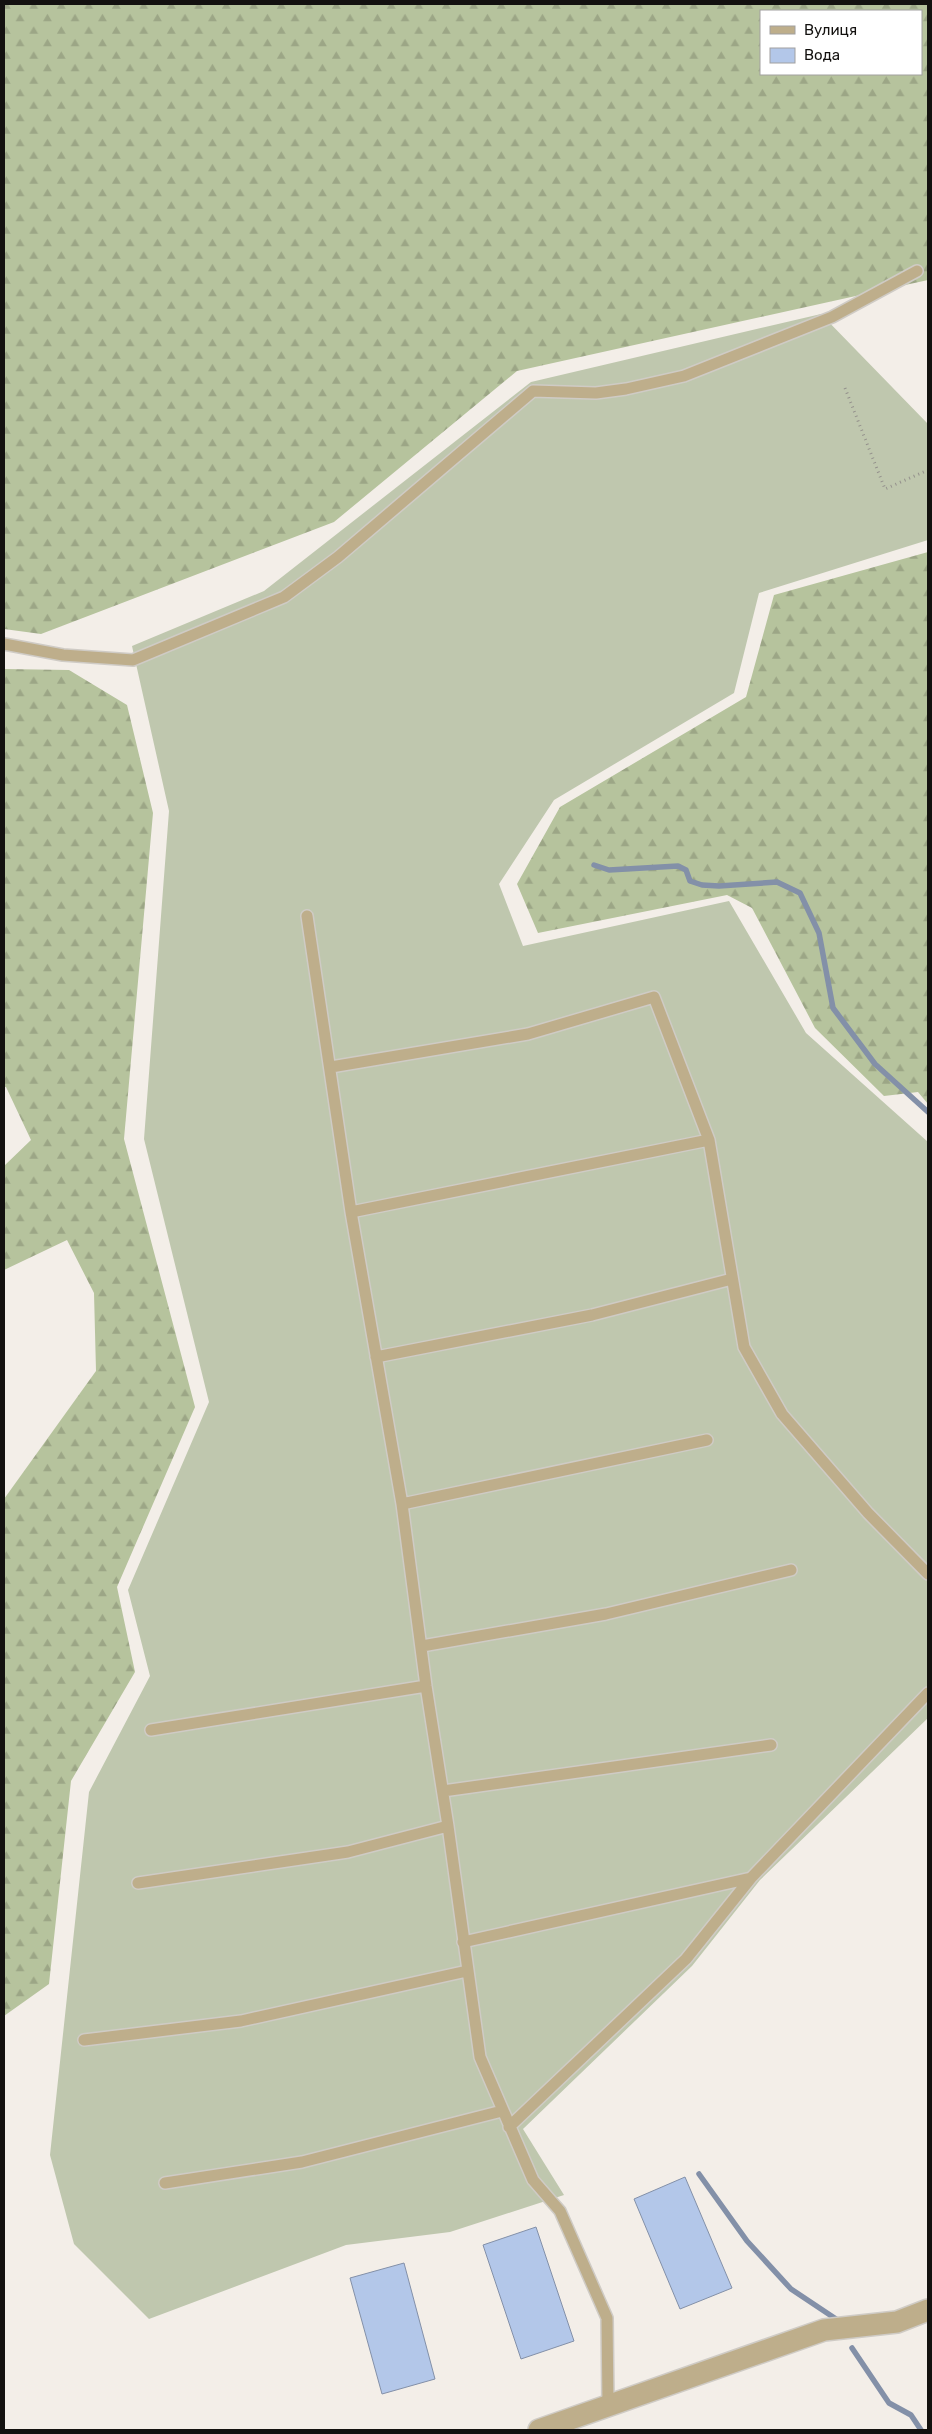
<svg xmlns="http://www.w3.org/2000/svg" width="932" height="2434" font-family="Rubik,sans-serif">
	<defs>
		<pattern id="forest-firs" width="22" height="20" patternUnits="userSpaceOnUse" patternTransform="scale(1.25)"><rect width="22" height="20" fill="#b6c39d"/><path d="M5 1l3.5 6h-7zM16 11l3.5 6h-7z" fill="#9ca686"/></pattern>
	</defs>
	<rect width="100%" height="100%" fill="#f3eee8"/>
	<path fill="url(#forest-firs)" fill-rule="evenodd" d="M4,4H928V280L517,371L334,522L41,634L4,629ZM761,11H921V74H761Z
		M928,552V1104L918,1092L884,1096L815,1028L752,908L727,895L538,933L517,884L560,807L746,697L774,595Z
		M4,669L69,670L127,705L153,813L124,1139L195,1407L117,1587L135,1672L71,1781L49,1984L4,2016V1499L96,1371L94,1293L67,1240L4,1270V1166L31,1140L6,1087H4Z"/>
	<path fill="#bfc7ae" d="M821,314L928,424V540L759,593L734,693L554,800L499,884L523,946L729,901L806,1033L928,1142V1718L760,1880L692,1966L523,2129L564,2195L450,2232L346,2245L149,2319L74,2244L50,2155L89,1792L150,1676L128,1590L209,1402L144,1139L169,811L132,646L264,591L531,382Z"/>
	<path fill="#b3c7e9" stroke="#8390a8" d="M685,2177L732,2288L680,2309L634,2199Z
		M536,2227L574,2341L521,2359L483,2245Z
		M404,2263L435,2379L382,2394L350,2278Z"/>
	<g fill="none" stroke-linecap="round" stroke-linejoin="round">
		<path stroke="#8390a8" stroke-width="5.5" d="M594,865L609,870L678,866L686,870L690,881L702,885L719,886L777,882L800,893L819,933L833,1008L875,1064L928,1112
			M699,2174L747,2241L791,2289L839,2321
			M852,2348L889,2403L911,2415L921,2430"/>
		<defs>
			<path id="lane" d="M4,644L63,655L133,660L284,597L338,557L533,391L596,393L626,389L684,376L832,317L917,271
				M307,916L351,1212L402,1504L426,1686L448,1826L480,2057L533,2180L560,2211L607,2318L608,2404
				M331,1067L528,1034L654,997L709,1140L744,1347L782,1414L868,1513L928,1574
				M351,1212L709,1140
				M376,1357L592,1315L732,1279
				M402,1504L707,1440
				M422,1646L606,1614L791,1570
				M151,1730L426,1686
				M443,1791L771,1745
				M138,1883L348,1852L448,1826
				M463,1942L751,1878
				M84,2040L241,2021L467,1971
				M509,2127L686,1959L751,1878L928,1693
				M165,2183L302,2162L502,2111"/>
			<path id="street" d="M539,2430L824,2330L897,2322L928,2310"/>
		</defs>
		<use href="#lane" stroke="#cfcbc5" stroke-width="14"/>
		<use href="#street" stroke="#cfcbc5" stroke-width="24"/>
		<path stroke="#94918c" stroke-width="3" stroke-dasharray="1 4" stroke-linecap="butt" d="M845,388L885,489L928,470"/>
		<use href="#lane" stroke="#beae8b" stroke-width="11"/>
		<use href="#street" stroke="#beae8b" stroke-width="21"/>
	</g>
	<rect width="932" height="2434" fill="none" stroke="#13110f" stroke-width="10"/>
	<rect x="760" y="10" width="162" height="65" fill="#ffffff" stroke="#a1a09f"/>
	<rect x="770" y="26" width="25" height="8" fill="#beae8b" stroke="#a1a09f"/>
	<text x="804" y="35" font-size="15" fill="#13110f">Вулиця</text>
	<rect x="770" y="48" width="25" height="15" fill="#b3c7e9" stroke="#a1a09f"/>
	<text x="804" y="60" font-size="15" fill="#13110f">Вода</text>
</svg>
